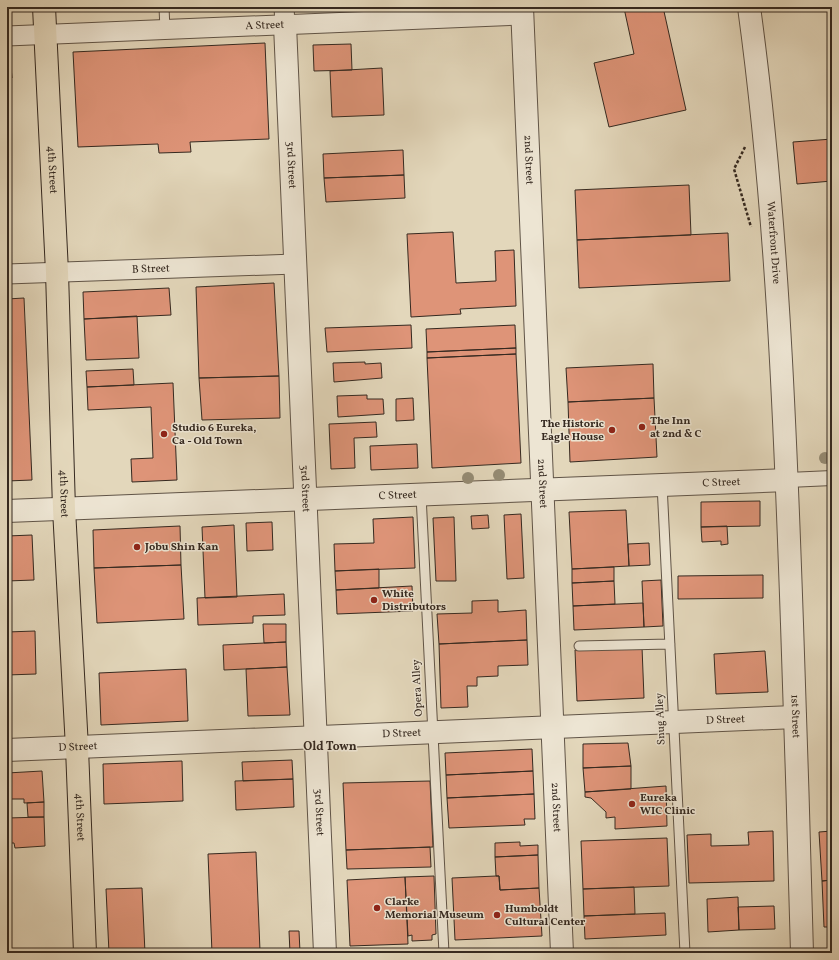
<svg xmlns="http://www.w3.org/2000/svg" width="839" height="960" font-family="Vollkorn,serif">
	<rect width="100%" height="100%" fill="#e3d7bb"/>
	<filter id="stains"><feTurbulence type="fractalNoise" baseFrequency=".005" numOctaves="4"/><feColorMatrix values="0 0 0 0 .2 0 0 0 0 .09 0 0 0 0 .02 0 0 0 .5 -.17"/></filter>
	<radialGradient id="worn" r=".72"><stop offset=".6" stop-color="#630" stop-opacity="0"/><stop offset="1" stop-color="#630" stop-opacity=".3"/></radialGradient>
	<path fill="#de9478" stroke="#352920" d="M663,7L686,110L609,127L594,63L634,54L624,8Z
		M265,43L269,139L190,142L191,152L159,153L158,144L78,147L73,52Z
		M351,44L352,70L314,71L313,45Z
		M7,55H10L12,78L7,79Z
		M382,68L384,115L332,117L330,71Z
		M832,139V181L797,184L793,142Z
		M403,150L404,175L324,178L323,154Z
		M404,175L405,198L326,202L324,178Z
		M689,185L691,235L577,240L575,190Z
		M453,232L456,283L496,281L495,251L514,250L516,306L460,309L461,314L411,317L407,234Z
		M728,233L730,281L579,288L577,240Z
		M274,283L279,376L199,378L196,287Z
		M169,288L171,315L84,319L83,292Z
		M24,298L32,480L7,481V299Z
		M137,316L139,358L86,360L84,319Z
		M411,325L412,348L327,352L325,328Z
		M515,325L516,348L427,352L426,329Z
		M516,348V354L427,358V352Z
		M516,354L521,463L432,468L427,358Z
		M365,362V364L381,363L382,378L334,382L333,363Z
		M653,364L654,398L568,402L566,368Z
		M133,369L134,385L87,387L86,371Z
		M279,376L280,418L202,420L199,378Z
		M173,383L177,480L132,482L131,459L153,458L151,407L88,410L87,387Z
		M367,395V399H383L384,414L338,417L337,396Z
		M413,398L414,420L396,421V399Z
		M654,398L657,457L570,462L568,402Z
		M376,422L377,437L354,438L355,468L331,469L329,424Z
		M417,444L418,468L371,470L370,446Z
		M760,501V526L701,527V502Z
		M626,510L629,566L572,569L569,512Z
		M521,514L524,578L507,579L504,515Z
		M488,515L489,528L472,529L471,516Z
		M413,517L415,568L335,571L334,544L374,543L373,519Z
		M454,517L456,581H436L433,518Z
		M272,522L273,550L247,551L246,523Z
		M234,525L237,597L205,598L202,527Z
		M180,526L181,565L94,568L93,530Z
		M727,526L728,544L721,545V541L702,542L701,527Z
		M32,535L34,580L7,581V536Z
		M649,543L650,565L629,566L628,544Z
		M181,565L184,619L97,623L94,568Z
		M614,567V581L572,583V569Z
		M379,569V588L336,590L335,571Z
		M763,575V598L678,599V576Z
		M661,580L663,626L644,627L642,581Z
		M614,581L615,604L573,606L572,583Z
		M412,586L413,611L337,614L336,590Z
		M284,594L285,615L253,616V623L198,625L197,598Z
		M498,600V612L526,610L527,640L439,644L437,614L472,613V601Z
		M643,603L644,627L574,630L573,606Z
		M263,624H286V642L264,643Z
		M35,631L36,674L7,675V632Z
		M527,640L528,665L498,666V676L477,677V686H467L468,707L441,708L439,644Z
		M286,642L287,667L224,670L223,645Z
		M642,647L644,698L577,701L575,650Z
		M765,651L768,692L716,694L714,654Z
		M287,667L290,715L248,716L246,669Z
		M186,669L188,721L101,725L99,673Z
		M628,743L631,766L583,768V744Z
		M532,749L533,771L446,775L445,753Z
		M292,760L293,779L243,781L242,762Z
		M182,761L183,801L104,804L103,764Z
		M631,766V789L585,792L583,768Z
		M42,771L44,802L24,803V799H7V773Z
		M533,771L534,794L447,798L446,775Z
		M293,779L294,807L236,810L235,781Z
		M430,781L433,847L346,850L343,783Z
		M666,786L667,826L615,829V817L606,818V812L591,798L585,797V792Z
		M534,794L535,819H524L525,825L449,828L447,798Z
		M44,802V817H28L27,803Z
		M44,817L45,846L15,848L14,843H7V818Z
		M773,831L774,881L689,883L687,835L711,834V846L749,845L748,832Z
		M832,831V880L822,881L819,832Z
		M667,838L669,886L583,889L581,841Z
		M520,842V846L538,845V855L495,857V843Z
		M430,847L431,867L347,869L346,850Z
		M256,852L260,951L212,953L208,854Z
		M538,855L539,888L500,890L499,876H496L495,857Z
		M434,876L436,934L432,935V940L412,941V935L408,936L405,877Z
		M496,876H499L500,890L539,888L542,936L455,940L452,878Z
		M405,877L408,944L350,946L347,880Z
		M832,880V927H824L822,881Z
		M634,887L635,914L584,916L583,889Z
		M142,888L145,953H109L106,889Z
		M738,897L739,930L708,932L707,899Z
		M774,906L775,929L739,930L738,907Z
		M665,913L666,935L585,939L584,916Z
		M289,931H299L300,952L290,953Z"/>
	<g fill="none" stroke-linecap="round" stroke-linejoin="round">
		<defs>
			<path id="service" d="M164,7L165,30
				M662,484L685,953
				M421,495L444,953
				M579,646L670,644"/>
			<path id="pedestrian" d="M788,480L832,478"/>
			<g id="minor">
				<path d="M284,7L285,25"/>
				<path id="s1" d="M7,36L522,15"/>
				<path id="s2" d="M7,274L295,264"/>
			</g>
			<g id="tertiary">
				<path id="s3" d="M522,7L562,953"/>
				<path id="s4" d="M749,7C777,212 785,418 792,624C796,734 799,843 802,953"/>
				<path id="s5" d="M285,25L325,953"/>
				<path id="s6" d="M7,511L788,480"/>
				<path id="s7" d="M7,750L795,717"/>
			</g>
			<g id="trunk">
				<path id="s8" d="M44,7L57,272L64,509L77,748L85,953"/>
			</g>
		</defs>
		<use href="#service" stroke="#605447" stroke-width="11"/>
		<use href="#pedestrian" stroke="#605447" stroke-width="16"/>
		<use href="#minor" stroke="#605447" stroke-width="21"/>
		<use href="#tertiary" stroke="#605447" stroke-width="24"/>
		<use href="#trunk" stroke="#352920" stroke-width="24"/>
		<path stroke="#352920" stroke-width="2.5" stroke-dasharray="3 2" stroke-linecap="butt" d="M745,147L734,169L751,227"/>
		<use href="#service" stroke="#ede5d3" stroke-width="9"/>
		<use href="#pedestrian" stroke="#ede5d3" stroke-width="14"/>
		<use href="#minor" stroke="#ede5d3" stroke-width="19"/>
		<use href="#tertiary" stroke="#ede5d3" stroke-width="22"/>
		<use href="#trunk" stroke="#e3d7bb" stroke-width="22"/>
	</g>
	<g fill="#958c75">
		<circle cx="825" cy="458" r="6"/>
		<circle cx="499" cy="475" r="6"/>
		<circle cx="468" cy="478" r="6"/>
	</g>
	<g fill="#8f2418" stroke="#ede5d3" stroke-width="1.5">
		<circle cx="642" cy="427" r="4"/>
		<circle cx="612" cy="430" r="4"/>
		<circle cx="164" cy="434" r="4"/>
		<circle cx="137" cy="547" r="4"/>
		<circle cx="374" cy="600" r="4"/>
		<circle cx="632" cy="804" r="4"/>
		<circle cx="377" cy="908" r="4"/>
		<circle cx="497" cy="915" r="4"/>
	</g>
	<g text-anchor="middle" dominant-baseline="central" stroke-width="3" stroke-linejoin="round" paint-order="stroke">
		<g font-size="11" fill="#352920" stroke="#ede5d3">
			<text stroke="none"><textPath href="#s1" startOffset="258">A Street</textPath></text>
			<text stroke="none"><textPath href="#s3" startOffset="153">2nd Street</textPath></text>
			<text stroke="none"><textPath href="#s5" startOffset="140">3rd Street</textPath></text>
			<text stroke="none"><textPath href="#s8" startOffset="163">4th Street</textPath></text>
			<text stroke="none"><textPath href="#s4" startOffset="237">Waterfront Drive</textPath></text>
			<text stroke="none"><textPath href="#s2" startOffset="144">B Street</textPath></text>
			<text stroke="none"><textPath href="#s6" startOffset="715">C Street</textPath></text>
			<text stroke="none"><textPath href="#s3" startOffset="477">2nd Street</textPath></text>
			<text stroke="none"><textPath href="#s5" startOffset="464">3rd Street</textPath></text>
			<text stroke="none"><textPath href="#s8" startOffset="487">4th Street</textPath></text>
			<text stroke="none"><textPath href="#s6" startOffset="391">C Street</textPath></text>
			<text transform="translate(418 688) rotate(-93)">Opera Alley</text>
			<text stroke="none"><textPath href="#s4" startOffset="711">1st Street</textPath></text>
			<text transform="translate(661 719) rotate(-92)">Snug Alley</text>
			<text stroke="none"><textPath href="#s7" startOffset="719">D Street</textPath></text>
			<text stroke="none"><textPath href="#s7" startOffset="395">D Street</textPath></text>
			<text stroke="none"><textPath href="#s7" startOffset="71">D Street</textPath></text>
			<text stroke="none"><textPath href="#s3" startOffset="801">2nd Street</textPath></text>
			<text stroke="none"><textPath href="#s5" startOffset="788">3rd Street</textPath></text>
			<text stroke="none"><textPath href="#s8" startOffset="811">4th Street</textPath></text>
		</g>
		<g font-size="11" font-weight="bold" fill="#352920" stroke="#ede5d3" text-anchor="start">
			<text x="650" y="421">The Inn<tspan x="650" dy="13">at 2nd &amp; C</tspan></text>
			<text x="604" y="424" text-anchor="end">The Historic<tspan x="604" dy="13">Eagle House</tspan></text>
			<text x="172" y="428">Studio 6 Eureka,<tspan x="172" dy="13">Ca - Old Town</tspan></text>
			<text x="145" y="547">Jobu Shin Kan</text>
			<text x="382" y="594">White<tspan x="382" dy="13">Distributors</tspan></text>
			<text x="640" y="798">Eureka<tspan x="640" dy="13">WIC Clinic</tspan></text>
			<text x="385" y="902">Clarke<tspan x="385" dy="13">Memorial Museum</tspan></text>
			<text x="505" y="909">Humboldt<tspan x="505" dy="13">Cultural Center</tspan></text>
		</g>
		<g font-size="12" font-weight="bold" fill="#352920" stroke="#ede5d3">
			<text x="330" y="747">Old Town</text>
		</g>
	</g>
	<rect width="839" height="960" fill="none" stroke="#e3d7bb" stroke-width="24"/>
	<rect x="8" y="8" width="823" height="944" fill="none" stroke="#352920" stroke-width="2"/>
	<rect x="12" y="12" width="815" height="936" fill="none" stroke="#352920"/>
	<rect width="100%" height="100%" filter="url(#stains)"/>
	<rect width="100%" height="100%" fill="url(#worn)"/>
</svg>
